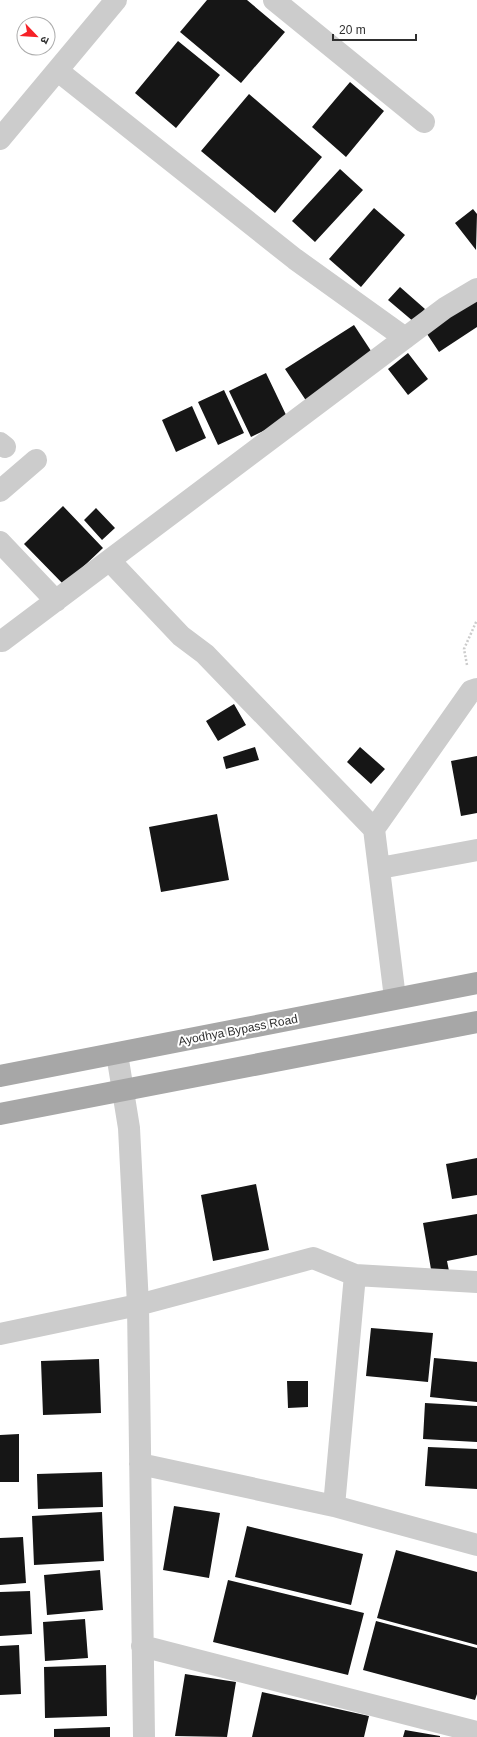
<svg xmlns="http://www.w3.org/2000/svg" width="477" height="1737" font-family="Arial,'Noto Sans Devanagari',sans-serif">
	<rect width="100%" height="100%" fill="#fff"/>
	<path fill="#161616" d="M207,0H247L285,32L241,83L180,32Z
		M178,41L220,75L176,128L135,93Z
		M350,82L384,111L346,157L312,127Z
		M249,94L322,157L275,213L201,151Z
		M340,169L363,190L315,242L292,221Z
		M374,208L405,235L361,287L329,259Z
		M473,209L477,214L476,250L455,223Z
		M400,287L425,309L414,322L388,300Z
		M477,297V327L439,352L425,331Z
		M354,325L375,357L307,402L285,369Z
		M408,353L428,379L408,395L388,369Z
		M266,373L288,419L251,437L229,391Z
		M224,390L244,433L218,445L198,402Z
		M192,406L206,438L176,452L162,420Z
		M63,506L103,548L64,585L24,544Z
		M96,508L115,528L102,540L84,520Z
		M234,704L246,725L218,741L206,721Z
		M255,747L259,760L226,769L223,757Z
		M360,747L385,769L371,784L347,762Z
		M477,756V813L461,816L451,761Z
		M217,814L229,880L161,892L149,827Z
		M477,1158V1195L452,1199L446,1164Z
		M256,1184L269,1250L213,1261L201,1195Z
		M477,1214V1255L447,1261L449,1271L432,1275L423,1223Z
		M371,1328L433,1333L428,1382L366,1376Z
		M434,1358L477,1362V1402L430,1397Z
		M99,1359L101,1413L43,1415L41,1361Z
		M287,1381H308V1407L288,1408Z
		M425,1403L477,1406V1442L423,1439Z
		M19,1434V1482H0V1435Z
		M428,1447L477,1449V1489L425,1486Z
		M102,1472L103,1507L38,1509L37,1474Z
		M174,1506L220,1513L209,1578L163,1570Z
		M102,1512L104,1561L34,1565L32,1516Z
		M247,1526L363,1554L351,1605L235,1577Z
		M23,1537L26,1583L0,1585V1538Z
		M396,1550L477,1572V1645L377,1618Z
		M100,1570L103,1610L47,1615L44,1575Z
		M228,1580L364,1613L348,1675L213,1642Z
		M30,1591L32,1634L0,1636V1592Z
		M85,1619L88,1658L45,1661L43,1622Z
		M376,1621L477,1648V1694L475,1700L363,1670Z
		M19,1645L21,1694L0,1695V1646Z
		M106,1665L107,1716L45,1718L44,1667Z
		M185,1674L236,1682L227,1737L175,1736Z
		M262,1692L369,1716L364,1737H252Z
		M110,1727V1737H54V1729Z
		M405,1730L440,1736V1737H403Z"/>
	<g fill="none" stroke-linecap="round" stroke-linejoin="round">
		<path stroke="#ccc" stroke-width="2.5" stroke-dasharray="2 2" stroke-linecap="butt" d="M467,665L464,649L477,620"/>
		<path stroke="#ccc" stroke-width="22" d="M274,0L424,122
			M58,71L295,259L405,338
			M0,139L116,0
			M0,443L5,447
			M0,491L36,460
			M0,542L56,601
			M110,561L181,636L205,654L374,829
			M2,641L445,308L477,289
			M380,868L477,850
			M395,998L374,829L471,691L477,689
			M117,1054L129,1128L138,1305L144,1737
			M355,1275L477,1282
			M0,1334L138,1305L313,1258L355,1275L334,1506
			M140,1464L334,1506L477,1545
			M142,1646L477,1732"/>
		<path stroke="#a7a7a7" stroke-width="22" d="M0,1076L477,983
			M0,1114L477,1022"/>
	</g>
	<g text-anchor="middle" dominant-baseline="central" stroke-width="4" stroke-linejoin="round" paint-order="stroke">
		<g font-size="12" fill="#2f2f2f" stroke="#fff">
			<text transform="translate(238 1030) rotate(-11)">Ayodhya Bypass Road</text>
		</g>
	</g>
	<g transform="translate(36 36) rotate(115)"><circle r="19" fill="#ffffff" stroke="#acacac"/>
	<path d="M0-3L7 15L0 10L-7 15Z" fill="#f62127"/>
	<text y="-6" font-size="11" font-weight="bold" text-anchor="middle" fill="#2f2f2f">उ</text>
	</g>
	<path d="M333 34v6h83v-6" fill="none" stroke="#2f2f2f" stroke-width="2"/>
	<text x="339" y="34" font-size="12" fill="#2f2f2f" stroke="#ffffff" stroke-width="3" paint-order="stroke">20 m</text>
</svg>
